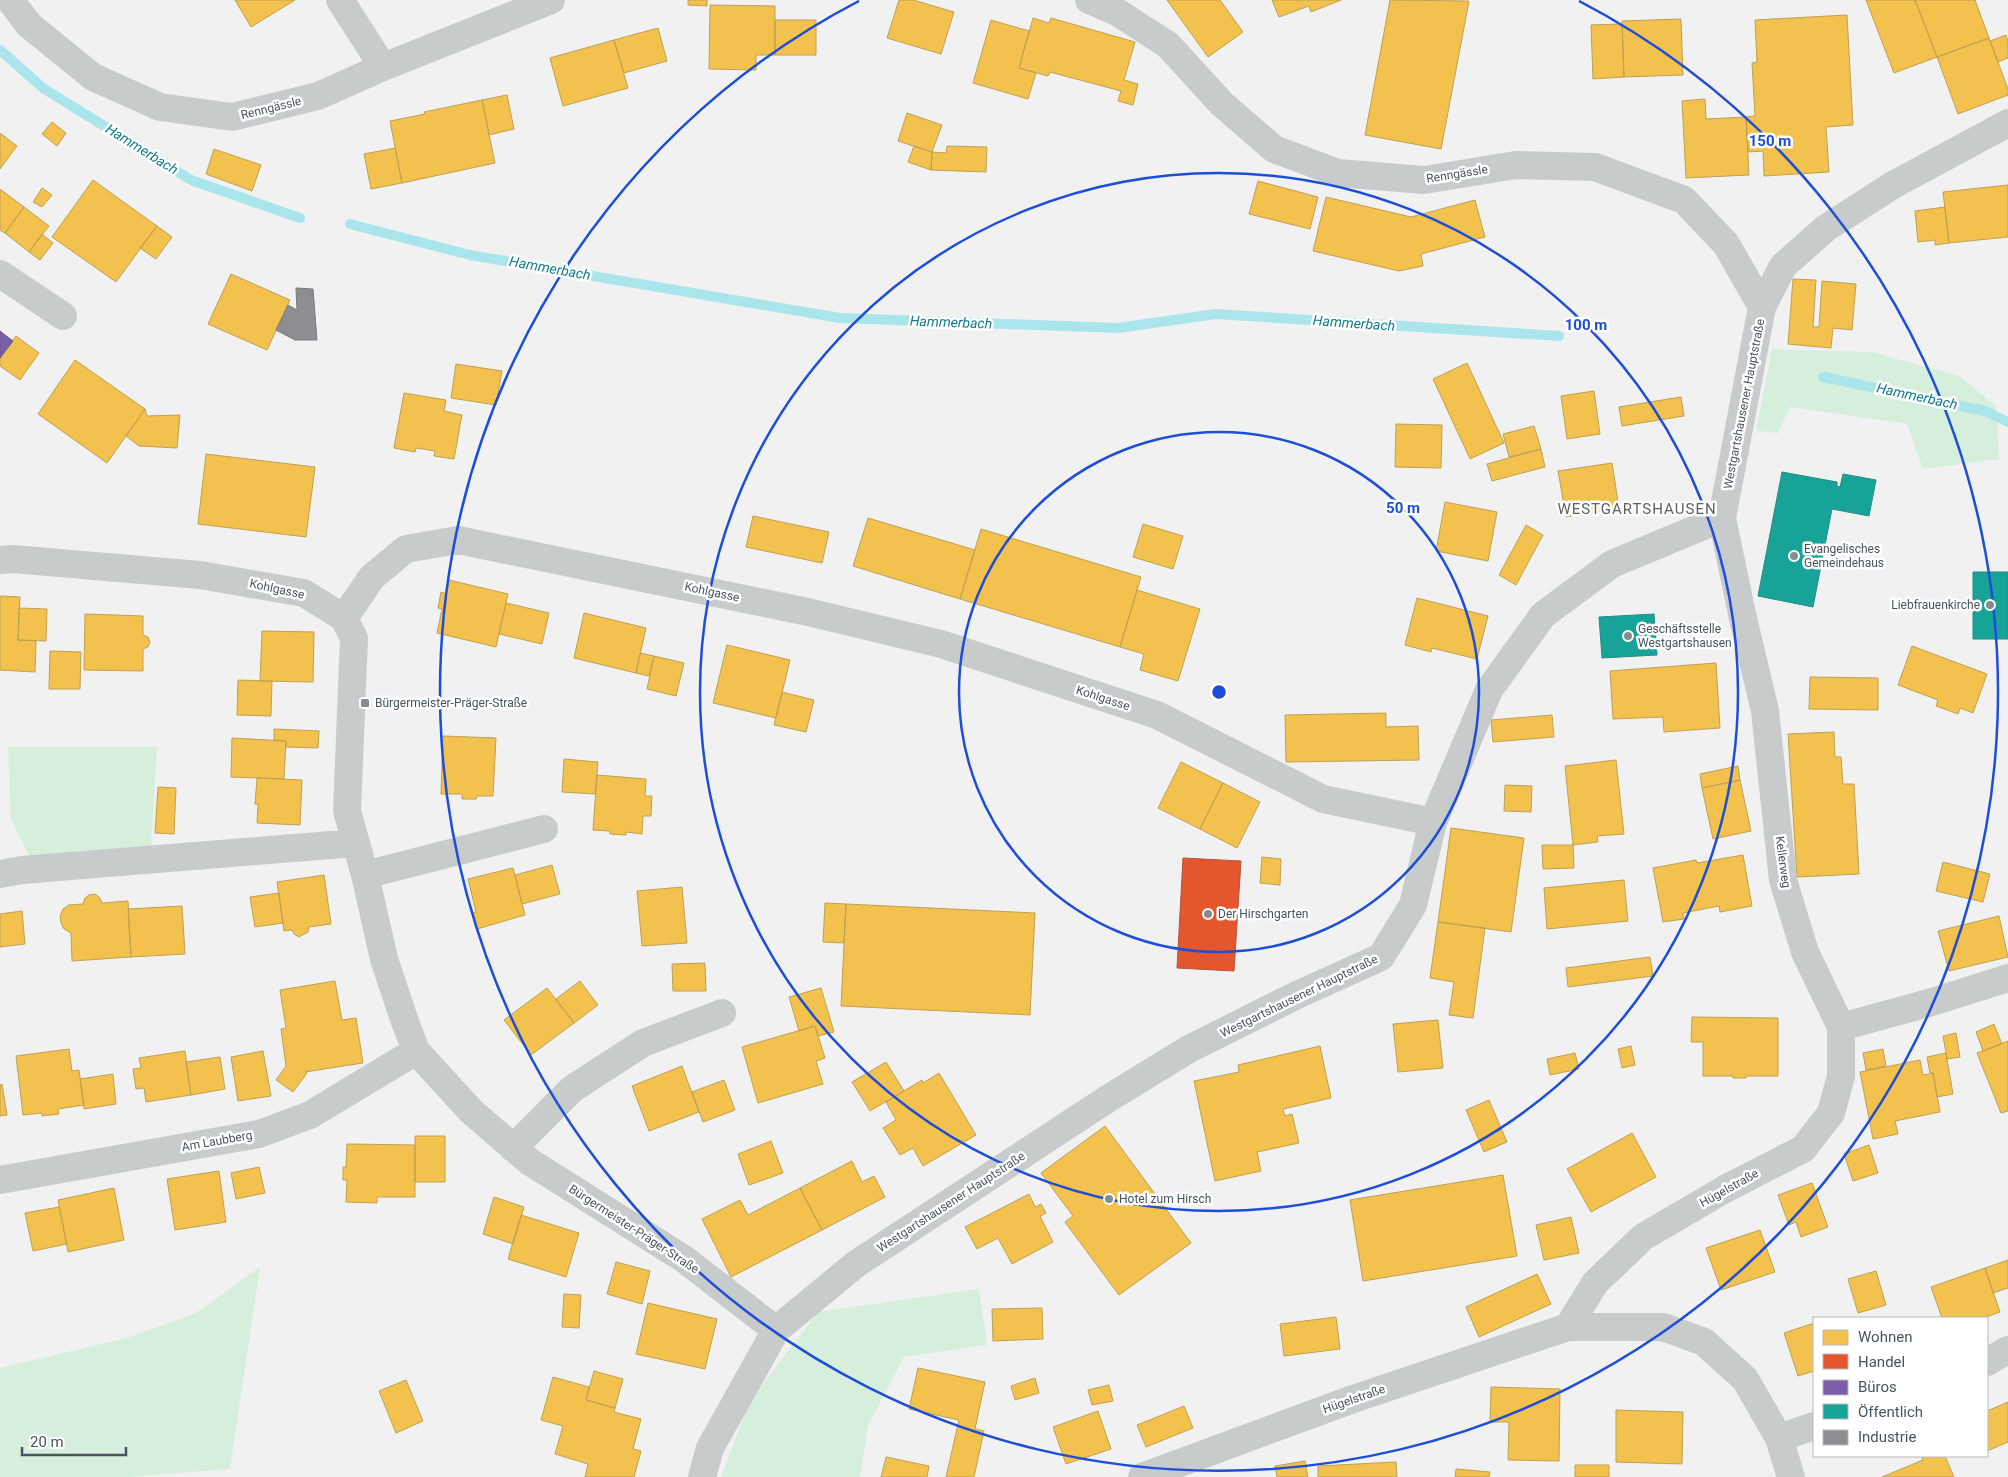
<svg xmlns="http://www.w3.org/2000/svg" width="2008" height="1477" font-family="Roboto,sans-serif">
	<rect width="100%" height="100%" fill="#f1f1f1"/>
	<path fill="#d6efdd" d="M1772,349L1872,352L1959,376L1996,406L1999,459L1923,469L1907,424L1790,407L1778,433L1756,431Z
		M8,747H157L151,846L30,858L11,820Z
		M260,1267L230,1469L128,1477H0V1368L127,1338L196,1313Z
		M979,1289L987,1345L904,1357L868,1425L860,1477H721L750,1401L818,1312Z"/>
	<path fill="#f2c14e" stroke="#bfa152" d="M235,0H295L251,27Z
		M688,0H707V6L688,5Z
		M899,0H913L954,12L941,54L887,38Z
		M1167,0H1220L1243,32L1208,57Z
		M1272,0H1341L1311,12L1309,6L1279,17Z
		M1390,0L1469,1L1441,149L1365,135Z
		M1866,0H1915L1937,57L1894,73Z
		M1915,0H1975L1989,38L1937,57Z
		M710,5L775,6V55H756V70L709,69Z
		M1847,15L1853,125L1826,127L1829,172L1764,176L1763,151L1748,152L1746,117L1755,116L1752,63L1757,62L1755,20Z
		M1033,18L1049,23L1051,18L1135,42L1124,80L1138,84L1133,105L1118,101L1121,91L1050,72L1048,76L1019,68Z
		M1681,19L1683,75L1624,77L1622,21Z
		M775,20H816V55H775Z
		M991,20L1029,31L1019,68L1036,73L1028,99L973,83Z
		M1622,24L1624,77L1593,79L1591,25Z
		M658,28L667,61L624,73L614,40Z
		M2006,35L2008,42V58L1998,62L1990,41Z
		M1989,38L2008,89V95L1958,114L1937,57Z
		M614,40L628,88L563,106L550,58Z
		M507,95L514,129L489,135L482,100Z
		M1705,99L1706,119L1746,117L1749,175L1686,178L1682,101Z
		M482,100L495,163L402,183L390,121L425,114L424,112Z
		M907,113L942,125L932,152L898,141Z
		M52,122L66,133L57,146L42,134Z
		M0,133L17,146L0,169Z
		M914,146L932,152L931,170L908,162Z
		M947,146L987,147L986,172L931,170L932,152L946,153Z
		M395,148L402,183L371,189L364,154Z
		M214,149L261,165L252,191L206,174Z
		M93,180L157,226L116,282L52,237Z
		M1258,181L1318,197L1310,229L1249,214Z
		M2008,185V237L1949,243L1943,192Z
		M42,188L52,195L42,207L33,202Z
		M0,189L24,207L5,233L0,230Z
		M1326,197L1411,217L1475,200L1485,237L1421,254L1423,266L1399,271L1313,251Z
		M24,207L49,226L29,252L5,233Z
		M1945,207L1949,243L1935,245V240L1918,242L1915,211Z
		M157,226L172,237L156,259L140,248Z
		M42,234L53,243L40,260L29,252Z
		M231,274L290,300L267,350L208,324Z
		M1793,279L1816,280L1813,327H1819L1822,281L1856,284L1852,330L1833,328L1831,348L1788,344Z
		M16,336L39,353L20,380L0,366V358Z
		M75,360L145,409L107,463L38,414Z
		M1467,363L1504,443L1470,459L1433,379Z
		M456,364L502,371L496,405L451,398Z
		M1594,391L1600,434L1567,439L1561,396Z
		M404,393L446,400L444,411L462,415L454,459L434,456L435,451L416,448L415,452L394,448Z
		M1681,397L1684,416L1622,426L1619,407Z
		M145,409L147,416L180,415L177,448L139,446L126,436Z
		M1396,424L1442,425L1441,468L1395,467Z
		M1534,426L1541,449L1509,457L1503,434Z
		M1541,449L1545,467L1492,481L1487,464Z
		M206,454L315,467L306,537L198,524Z
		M1612,463L1619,508L1566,517L1558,471Z
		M1445,502L1497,512L1488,561L1436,551Z
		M753,516L829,532L822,563L746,547Z
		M868,518L975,550L960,599L853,566Z
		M1143,524L1183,536L1173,569L1133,557Z
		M1526,525L1543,535L1516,585L1499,575Z
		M981,529L1141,577L1120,647L960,599Z
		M449,580L508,594L496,647L437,633L442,609L438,608L441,592L446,594Z
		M1137,590L1200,609L1178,681L1140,670L1144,654L1120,647Z
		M0,596L20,597L18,640L36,641L35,672L0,670Z
		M1417,598L1488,616L1477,659L1432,648L1431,652L1405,645Z
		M506,603L549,613L542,644L499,634Z
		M19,608L47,609L46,641L18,640Z
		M584,613L646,628L636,673L574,658Z
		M85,614L143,616V635L148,637L150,642L148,647L143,649V671L84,670Z
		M262,631L314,632L313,682L260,681Z
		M727,645L790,660L776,718L713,703Z
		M1912,646L1987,674L1973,713L1960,708L1958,714L1936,706L1938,700L1898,685Z
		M50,651L81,652L80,689H49Z
		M640,653L654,656L649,676L636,673Z
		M654,656L684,663L676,696L647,689Z
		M1716,663L1720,728L1664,732L1663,717L1613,719L1610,671Z
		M1810,677L1878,678V710L1809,709Z
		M238,680L272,681L271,716L237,715Z
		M782,692L814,700L806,732L774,725Z
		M1386,713V727L1418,726L1419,760L1286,762L1285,715Z
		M1552,715L1554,737L1493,742L1491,720Z
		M274,729L319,731L318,748L286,747V741L274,740Z
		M1834,732L1835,757H1841L1843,784H1854L1859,874L1797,877L1788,734Z
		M443,736L496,738L493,796H477L476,799H462V794H441Z
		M232,738L286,741L284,779L231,777Z
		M564,759L598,762L595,794L562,792Z
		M1616,760L1624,834L1597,836L1598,842L1573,845L1565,766Z
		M1181,762L1223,783L1200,829L1158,808Z
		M1738,766L1740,780L1702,788L1700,774Z
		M597,775L646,779L645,796H652L651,816H643L642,834L626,832V835L610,834V831L593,830Z
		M257,778L302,780L300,825L257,823L258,804H255Z
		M1740,780L1751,831L1713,839L1702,788Z
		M1223,783L1260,802L1237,848L1200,829Z
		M1505,785L1532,786L1531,812L1504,811Z
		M158,787L176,788L174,834L155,833Z
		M1451,828L1524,838L1511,932L1438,922Z
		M1542,845H1573L1574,868L1543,869Z
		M1743,855L1752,906L1720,912L1719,906L1683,913L1684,919L1663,922L1653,868L1696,860L1697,863Z
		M1262,857L1281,859L1280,885L1260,883Z
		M1943,862L1990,874L1983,902L1936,891Z
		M552,865L560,894L522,904L515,875Z
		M513,868L525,915L477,929L473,913L476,912L468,879Z
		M324,875L331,924L309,927L308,932L299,937L294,934L292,930L284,931L277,882Z
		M1624,880L1628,921L1547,929L1544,888Z
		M682,887L687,943L642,946L637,891Z
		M279,893L283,923L255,927L250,897Z
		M95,894L100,898L102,903L128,901L131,957L72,961L71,933L64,929L61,923L60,916L63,909L69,905L83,904L85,898L89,895Z
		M825,903L846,904L844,943L823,942Z
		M846,904L1035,913L1030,1015L841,1006Z
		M182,906L185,954L131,957L128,909Z
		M22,911L25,944L0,947V914Z
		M1999,916L2008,957L1949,971L1938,931Z
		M1438,922L1485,928L1473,1018L1449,1015L1454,982L1430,978Z
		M1650,957L1653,976L1568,987L1566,968Z
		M705,963L706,991H673L672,964Z
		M335,981L342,1020L356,1018L363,1063L305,1072L307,1073L293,1092L276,1080L286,1066L281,1029L286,1028L280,990Z
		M580,981L598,1005L574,1023L556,999Z
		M547,988L574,1023L531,1055L504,1020Z
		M821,988L834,1032L818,1036L815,1026L799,1031L789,997Z
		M1692,1017L1778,1018V1076H1746V1078H1733V1076H1703V1042H1691Z
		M1438,1020L1443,1068L1398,1072L1393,1024Z
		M1994,1024L2002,1044L1983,1051L1976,1032Z
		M815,1026L825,1058L816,1061L823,1084L758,1103L742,1047Z
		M1956,1033L1960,1057L1947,1059L1943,1036Z
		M2008,1041V1111L2001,1113L1977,1053Z
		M1320,1046L1331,1098L1283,1109L1285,1116L1292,1114L1299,1143L1257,1152L1261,1171L1215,1181L1194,1081L1239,1072L1238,1065Z
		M1631,1046L1635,1065L1622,1068L1618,1049Z
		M69,1049L72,1071L79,1070L84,1105L58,1109L59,1114L42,1116V1113L23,1115L16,1056Z
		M1883,1049L1886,1066L1866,1070L1863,1053Z
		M185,1051L191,1095L146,1102L144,1088L136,1089L133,1069L141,1068L139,1058Z
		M263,1051L271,1096L238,1101L231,1057Z
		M1575,1053L1579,1069L1550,1075L1547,1059Z
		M1946,1053L1953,1094L1937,1097L1933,1073H1930L1927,1057Z
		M220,1057L225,1089L191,1095L186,1062Z
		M1920,1060L1923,1075L1933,1073L1940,1112L1895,1121L1898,1134L1873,1139L1860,1072Z
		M886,1062L904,1091L870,1111L852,1082Z
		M682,1066L699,1112L649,1131L632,1086Z
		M939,1073L976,1135L923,1166L913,1148L900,1155L883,1128L896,1120L886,1102L922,1080L923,1083Z
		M113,1074L116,1104L84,1109L80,1079Z
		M724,1080L735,1110L703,1122L692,1092Z
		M2,1084L7,1115L0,1116V1085Z
		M1489,1100L1507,1142L1484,1152L1466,1110Z
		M1105,1126L1191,1243L1119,1295L1065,1222L1073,1216L1041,1173Z
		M1632,1133L1656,1177L1591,1212L1567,1169Z
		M415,1136H445V1182H415Z
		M771,1141L783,1173L749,1185L738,1154Z
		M347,1144L415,1145V1197H377V1203L346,1202L347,1180H343V1167H346Z
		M1869,1145L1878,1173L1853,1181L1844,1154Z
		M852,1161L862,1182L874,1176L885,1197L822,1230L800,1188Z
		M259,1167L265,1193L236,1199L231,1173Z
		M219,1171L226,1222L175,1230L167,1179Z
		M1503,1175L1517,1256L1363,1281L1350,1200Z
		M1812,1183L1828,1227L1801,1237L1796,1222L1789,1225L1778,1195Z
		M114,1188L124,1240L68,1252L58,1200Z
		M800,1188L822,1230L731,1277L702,1219L740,1200L748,1215Z
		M1029,1194L1035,1207L1041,1204L1046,1213L1040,1216L1053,1242L1012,1264L998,1238L977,1249L965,1227Z
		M494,1197L524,1207L513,1244L483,1234Z
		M59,1207L67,1244L33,1251L25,1213Z
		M521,1215L579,1233L566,1277L508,1259Z
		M1571,1217L1579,1253L1544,1260L1536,1225Z
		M1760,1230L1775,1272L1721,1290L1706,1248Z
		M2008,1260V1288L1993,1293L1985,1268Z
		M616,1262L650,1271L642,1304L607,1294Z
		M1985,1268L2000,1312L1983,1318H1942L1931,1287Z
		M1876,1271L1886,1305L1858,1313L1848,1279Z
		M1537,1274L1551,1304L1479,1337L1466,1307Z
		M564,1294L581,1295L579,1328L562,1327Z
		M648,1303L717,1319L705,1369L636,1354Z
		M1042,1308L1043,1339L993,1341L992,1309Z
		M1336,1317L1340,1349L1284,1356L1280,1324Z
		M1814,1323V1371L1798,1376L1784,1333Z
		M918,1368L985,1382L975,1429L984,1431L974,1477H946L959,1420L909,1409Z
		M594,1371L623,1379L615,1408L586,1400Z
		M553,1377L589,1387L586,1400L615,1408L614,1412L641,1419L633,1449L641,1451L634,1477H585L588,1464L555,1454L563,1426L541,1420Z
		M1035,1378L1039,1393L1015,1400L1011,1386Z
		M406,1380L423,1421L396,1433L379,1391Z
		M1109,1385L1113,1401L1092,1405L1088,1390Z
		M1491,1387L1560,1389L1559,1461L1508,1460L1509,1422H1490Z
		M2008,1402V1442L1987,1451V1411Z
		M1184,1406L1193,1428L1146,1447L1137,1425Z
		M1616,1410L1683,1412L1682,1464L1616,1462Z
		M1098,1411L1111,1449L1066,1464L1053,1427Z
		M1921,1456H1945L1954,1477H1882L1923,1460Z
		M886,1457L929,1466L927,1477H881Z
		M1305,1461L1308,1477H1277L1275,1466Z
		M1396,1462L1397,1477H1318V1466Z
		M1575,1465H1609V1477H1575Z
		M1456,1469L1490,1472L1489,1477H1455Z"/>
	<path fill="#e4572e" stroke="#b5563c" d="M1183,858L1241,861L1234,971L1177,968Z"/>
	<path fill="#7b5ea7" stroke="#6c5b91" d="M0,331L13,341L0,358Z"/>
	<path fill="#17a398" stroke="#268c86" d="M1782,472L1837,482V486L1840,487L1843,474L1876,480L1869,516L1832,509L1813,607L1758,596Z
		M1973,572H2008V639H1973Z
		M1654,614L1657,655L1602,658L1599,617Z"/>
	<path fill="#8d8d92" stroke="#787c82" d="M296,288L313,289L317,340H295L276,330L288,305L297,310Z"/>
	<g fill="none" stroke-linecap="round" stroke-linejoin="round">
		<path stroke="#abe5ec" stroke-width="10" d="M0,50L43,88L191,180L300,218
			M350,224L470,255L840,318L1118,328L1216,314L1559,336
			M1823,377L1985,411L2008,422"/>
		<path stroke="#c8cbcc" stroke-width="28" d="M10,0L29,25L93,77L160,107L232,117L318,96L383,67L551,0
			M340,0L383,67
			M1089,0L1117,12L1168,45L1222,104L1274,149L1338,173L1424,180L1516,165L1595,167L1684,200L1726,244L1762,307
			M0,274L63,316
			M1722,518L1742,614L1765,711L1783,880L1805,952L1841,1027L1932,1002L2008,978
			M0,560L13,559L200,575L304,593L344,618L372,577L406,549L458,540L808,612L941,644L1157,715L1323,799L1433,822
			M344,618L354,638L347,811L365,875L384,959L404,1019L416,1051L471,1111L530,1162L684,1259L776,1330
			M0,874L22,870L355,843
			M365,875L544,829
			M513,1148L572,1089L643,1043L722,1013
			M0,1180L259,1134L310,1115L416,1051
			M1568,1327H1663L1704,1342L1745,1379L1779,1438L1791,1477
			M1987,1362L2008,1350
			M1779,1438L1814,1426
			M702,1477L710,1448L776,1330L856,1264L1109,1098L1189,1049L1297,995L1381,957L1413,905L1433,822L1489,690L1543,615L1612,564L1722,518L1762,307L1783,266L1826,228L1893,185L2008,123
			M1142,1477L1353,1399L1568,1327L1595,1283L1643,1237L1725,1189L1803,1149L1831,1113L1841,1076V1027"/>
	</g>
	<g fill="none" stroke="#1d4ed8" stroke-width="2.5">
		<circle cx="1219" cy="692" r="260"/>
		<circle cx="1219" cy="692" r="519"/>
		<path d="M1579 1A779 779 0 1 1 859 1"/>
	</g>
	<g fill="#838c91" stroke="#fff" stroke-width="2">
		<circle cx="1794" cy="556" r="5"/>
		<circle cx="1990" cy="605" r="5"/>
		<circle cx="1628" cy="636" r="5"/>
		<rect x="360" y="698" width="10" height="10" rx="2.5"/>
		<circle cx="1208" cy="914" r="5"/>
		<circle cx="1109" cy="1199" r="5"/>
	</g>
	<g text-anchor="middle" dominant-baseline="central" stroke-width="5" stroke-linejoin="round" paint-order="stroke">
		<g font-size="12" fill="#48555d" stroke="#fff">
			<text transform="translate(271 108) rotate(-14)">Renngässle</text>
			<text transform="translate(1457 174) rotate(-9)">Renngässle</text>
			<text transform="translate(1744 404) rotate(-79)">Westgartshausener Hauptstraße</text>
			<text transform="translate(277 589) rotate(12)">Kohlgasse</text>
			<text transform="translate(712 592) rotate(12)">Kohlgasse</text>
			<text transform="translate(1103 698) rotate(18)">Kohlgasse</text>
			<text transform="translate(1783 862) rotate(82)">Kellerweg</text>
			<text transform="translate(1299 996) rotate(-26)">Westgartshausener Hauptstraße</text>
			<text transform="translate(217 1141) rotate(-10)">Am Laubberg</text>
			<text transform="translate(1729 1188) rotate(-29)">Hügelstraße</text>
			<text transform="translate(951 1202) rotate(-33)">Westgartshausener Hauptstraße</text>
			<text transform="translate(634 1229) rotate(33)">Bürgermeister-Präger-Straße</text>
			<text transform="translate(1354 1399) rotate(-19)">Hügelstraße</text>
		</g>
		<g font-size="12" fill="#48555d" stroke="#fff" text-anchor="start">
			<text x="1804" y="549">Evangelisches<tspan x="1804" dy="14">Gemeindehaus</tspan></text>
			<text x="1980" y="605" text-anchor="end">Liebfrauenkirche</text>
			<text x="1638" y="629">Geschäftsstelle<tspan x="1638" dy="14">Westgartshausen</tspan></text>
			<text x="375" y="703">Bürgermeister-Präger-Straße</text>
			<text x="1218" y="914">Der Hirschgarten</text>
			<text x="1119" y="1199">Hotel zum Hirsch</text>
		</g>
		<g font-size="14" font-style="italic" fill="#107c8a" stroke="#fff">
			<text transform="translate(142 149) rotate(32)">Hammerbach</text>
			<text transform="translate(550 268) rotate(10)">Hammerbach</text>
			<text transform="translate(951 322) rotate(2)">Hammerbach</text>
			<text transform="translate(1354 323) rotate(4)">Hammerbach</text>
			<text transform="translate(1917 396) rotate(12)">Hammerbach</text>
		</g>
		<g font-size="15" letter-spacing="1" fill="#5c6164" stroke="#fff">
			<text x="1637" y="509">WESTGARTSHAUSEN</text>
		</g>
	</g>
	<circle cx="1219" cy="692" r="8" fill="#1d4ed8" stroke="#fff" stroke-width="2.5"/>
	<g font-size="15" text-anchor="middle" font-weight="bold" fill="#1d4ed8" stroke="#fff" stroke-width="5" stroke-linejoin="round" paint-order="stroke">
		<text x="1770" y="146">150 m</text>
		<text x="1586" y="330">100 m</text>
		<text x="1403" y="513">50 m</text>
	</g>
	<rect x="1813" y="1317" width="175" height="140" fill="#ffffff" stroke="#b6bbbe"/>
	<rect x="1823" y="1330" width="25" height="15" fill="#f2c14e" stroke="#b6bbbe"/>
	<text x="1858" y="1342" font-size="15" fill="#48555d">Wohnen</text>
	<rect x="1823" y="1354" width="25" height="15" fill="#e4572e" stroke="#b6bbbe"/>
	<text x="1858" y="1367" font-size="15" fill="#48555d">Handel</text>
	<rect x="1823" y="1380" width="25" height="15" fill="#7b5ea7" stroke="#b6bbbe"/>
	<text x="1858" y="1392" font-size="15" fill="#48555d">Büros</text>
	<rect x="1823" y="1404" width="25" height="15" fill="#17a398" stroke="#b6bbbe"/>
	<text x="1858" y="1417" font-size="15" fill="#48555d">Öffentlich</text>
	<rect x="1823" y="1430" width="25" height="15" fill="#8d8d92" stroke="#b6bbbe"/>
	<text x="1858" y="1442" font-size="15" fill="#48555d">Industrie</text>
	<path d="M22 1447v8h104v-8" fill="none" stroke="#48555d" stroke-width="2.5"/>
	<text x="30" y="1447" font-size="15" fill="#48555d" stroke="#ffffff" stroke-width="4" paint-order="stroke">20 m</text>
</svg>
